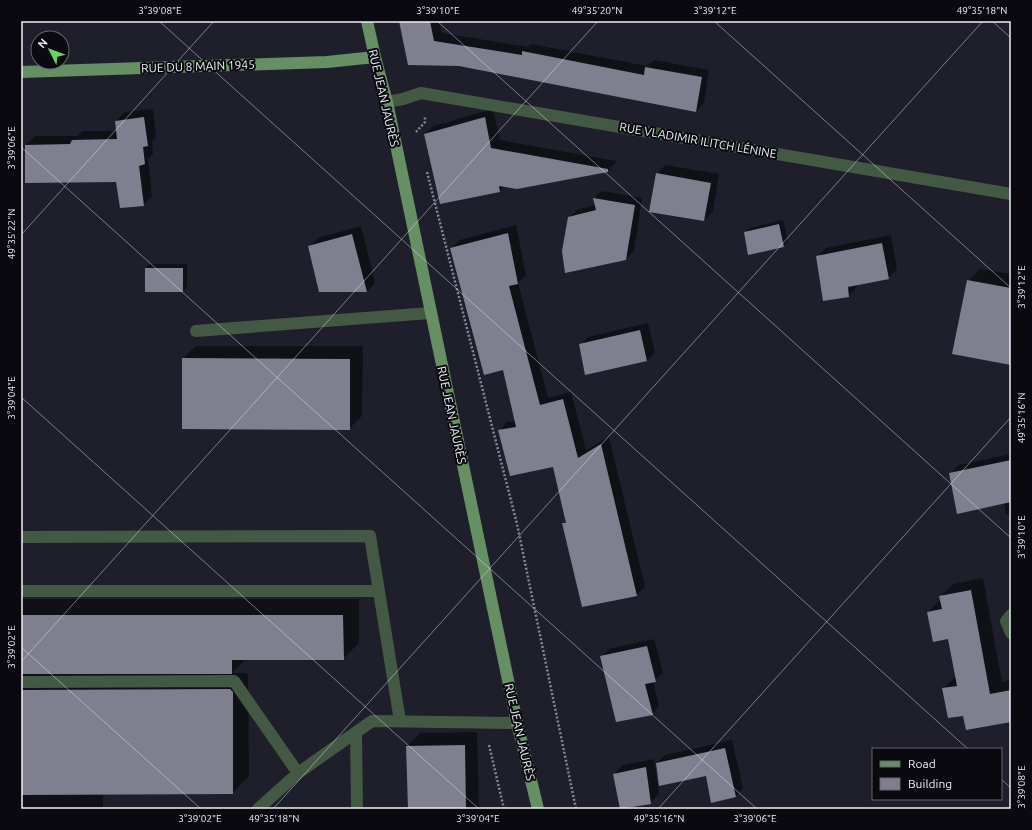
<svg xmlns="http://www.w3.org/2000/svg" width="1032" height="830" font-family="Ubuntu,sans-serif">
	<rect width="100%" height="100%" fill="#1f1f2c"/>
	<path fill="#0007" d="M400,21H439L442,33L528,47L531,44L647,66L654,60L709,70L704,103L696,111L459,65Z
		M153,109L156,137L152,141L153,154L148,159L152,196L143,205L117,181L26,145L35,136H78L82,131H117L116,121L125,112Z
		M493,109L500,140L616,161V162L608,171L505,186L500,191L425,134L434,126Z
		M665,165L719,174L713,211L704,220L657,174Z
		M602,191L642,198L634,251L626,259L569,218L577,210L596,205L594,198Z
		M783,220L788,242L783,246L745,232L749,228Z
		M516,225L526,275L518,283L548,398L571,392L586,450L609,437L645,587L636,595L564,524L566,521L554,466L499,431L507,422L516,421L504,368L451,248L460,240Z
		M361,226L375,283L367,292L310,246L318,238Z
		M891,235L897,269L888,278L857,284V287L849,296L817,257L826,248Z
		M150,264H187V287L183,291L146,268Z
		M980,269L1011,274V365L968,281Z
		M648,323L655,352L647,361L586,373L580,345L588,337Z
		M196,346H363L362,416L349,429L183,358Z
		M1011,454V514L1006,515L1004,503L950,474L959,465Z
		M983,578L1002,682L1011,680V721L964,714L943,689L956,676L949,638L928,612L941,599L940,597L953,584Z
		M21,599H359V643L343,659H246L232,673H246L248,676L249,776L233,793H103V809H21Z
		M654,639L663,673L653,681L659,706L652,714L602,656L609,649Z
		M477,732L479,809H409L407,746L420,733Z
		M732,740L743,788L736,796L706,775L657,763L665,755Z
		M654,759L659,794L650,803L621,809L614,774L623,765Z"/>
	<path fill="#7f7f90" d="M399,21H430L434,41L522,55V51L644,75L645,67L702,77L696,112L459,66L408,65Z
		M144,117L148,146L143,147L145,164L139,166L144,206L120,208L116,182L25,183V145L70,144L72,140L117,139L115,121Z
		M485,117L491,148L608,169V172L517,189L499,186L500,192L440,204L424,134Z
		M656,173L711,183L704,221L649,212Z
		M593,198L635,205L626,260L565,273L562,251L568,217L596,210Z
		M779,224L784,247L748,255L744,232Z
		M508,233L518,284L509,286L540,405L563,399L578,458L601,444L637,596L582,607L562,523H566L553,467L510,476L498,430L516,427L503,370L484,375L450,248Z
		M352,234L367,292H319L308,246Z
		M882,243L889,279L848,287L849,297L823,301L816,256Z
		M145,268H183V292H145Z
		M967,280L1011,288V365L952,354Z
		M640,330L647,361L585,375L579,344Z
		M182,358L350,359V430L182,429Z
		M1011,460V502L957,514L949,473Z
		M971,590L990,694L1011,690V722L966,730L963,716L948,718L942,688L957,686L948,639L933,642L927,612L942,609L939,596Z
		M21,615H343L344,660H232V674H21Z
		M647,646L656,682L645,684L653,715L616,722L600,656Z
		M230,689L233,692V794L21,795V690Z
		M465,745L466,809H408L406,746Z
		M725,748L736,797L711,803L706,776L659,786L656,763Z
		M646,767L651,804L620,809L613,774Z"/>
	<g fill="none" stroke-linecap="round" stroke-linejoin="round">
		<path stroke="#868792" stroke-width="2.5" stroke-dasharray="2 2" stroke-linecap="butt" d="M416,132L425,122V117
			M427,172L517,524L576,809
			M489,745L504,809"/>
		<path stroke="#445943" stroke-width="12" d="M387,102L403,99L421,93L1011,194
			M196,331L430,313
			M21,537L370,536L400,721
			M21,591H379
			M1011,615L1006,621L1011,633
			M21,682L234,681L298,773
			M356,732L357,809
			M258,809L298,773L372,721L517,723"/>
		<path stroke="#669064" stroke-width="12" d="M367,21L375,57L387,102L517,723L538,809
			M21,72L327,62L375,57"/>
	</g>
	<path fill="none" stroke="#eeeff8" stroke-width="1" stroke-opacity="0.45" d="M159,21L968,749M437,21L1011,538M714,21L1011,288M992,21L1011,38M21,147L757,809M21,235L214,21M21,397L479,809M21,647L201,809M21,662L598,21M1001,779L1011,788M273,809L983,21M658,809L1011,417"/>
	<g text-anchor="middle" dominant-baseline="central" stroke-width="4" stroke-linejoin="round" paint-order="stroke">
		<g font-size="12" fill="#eeeff8" stroke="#09090f">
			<text transform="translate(198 66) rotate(-2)">RUE DU 8 MAIN 1945</text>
			<text transform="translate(384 98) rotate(77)">RUE JEAN JAURÈS</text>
			<text transform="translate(698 140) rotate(10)">RUE VLADIMIR ILITCH LÉNINE</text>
			<text transform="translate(452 415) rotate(78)">RUE JEAN JAURÈS</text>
			<text transform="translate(520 732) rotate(77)">RUE JEAN JAURÈS</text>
		</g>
	</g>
	<rect width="1032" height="830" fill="none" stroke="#09090f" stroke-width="44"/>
	<rect x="872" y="748" width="130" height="52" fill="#09090f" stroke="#65656c"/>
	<rect x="880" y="761" width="20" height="6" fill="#669064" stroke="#65656c"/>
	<text x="908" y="768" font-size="12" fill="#eeeff8">Road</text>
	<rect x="880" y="778" width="20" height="12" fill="#7f7f90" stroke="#65656c"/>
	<text x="908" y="788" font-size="12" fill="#eeeff8">Building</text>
	<g transform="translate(50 50) rotate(312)"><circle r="19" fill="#09090f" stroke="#65656c"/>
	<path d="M0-3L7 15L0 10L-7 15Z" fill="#66d466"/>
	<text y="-6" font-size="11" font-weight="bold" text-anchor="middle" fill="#eeeff8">N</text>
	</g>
	<rect x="22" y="22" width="988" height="786" fill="none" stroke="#eeeff8" stroke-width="1.5"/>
	<g font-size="10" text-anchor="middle" fill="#eeeff8">
		<text x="160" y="14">3°39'08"E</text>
		<text x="438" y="14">3°39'10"E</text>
		<text x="597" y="14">49°35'20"N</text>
		<text x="715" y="14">3°39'12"E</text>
		<text x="982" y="14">49°35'18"N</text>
		<text transform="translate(11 148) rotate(-90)" y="4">3°39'06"E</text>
		<text transform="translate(11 234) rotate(-90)" y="4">49°35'22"N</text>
		<text transform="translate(1021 287) rotate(-90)" y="4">3°39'12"E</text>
		<text transform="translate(11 398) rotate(-90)" y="4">3°39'04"E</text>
		<text transform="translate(1021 418) rotate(-90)" y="4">49°35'16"N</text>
		<text transform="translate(1021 537) rotate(-90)" y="4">3°39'10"E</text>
		<text transform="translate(11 647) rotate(-90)" y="4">3°39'02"E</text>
		<text transform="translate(1021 787) rotate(-90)" y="4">3°39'08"E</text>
		<text x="200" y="822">3°39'02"E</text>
		<text x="274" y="822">49°35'18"N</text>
		<text x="478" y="822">3°39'04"E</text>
		<text x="659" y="822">49°35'16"N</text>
		<text x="755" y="822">3°39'06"E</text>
	</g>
</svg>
